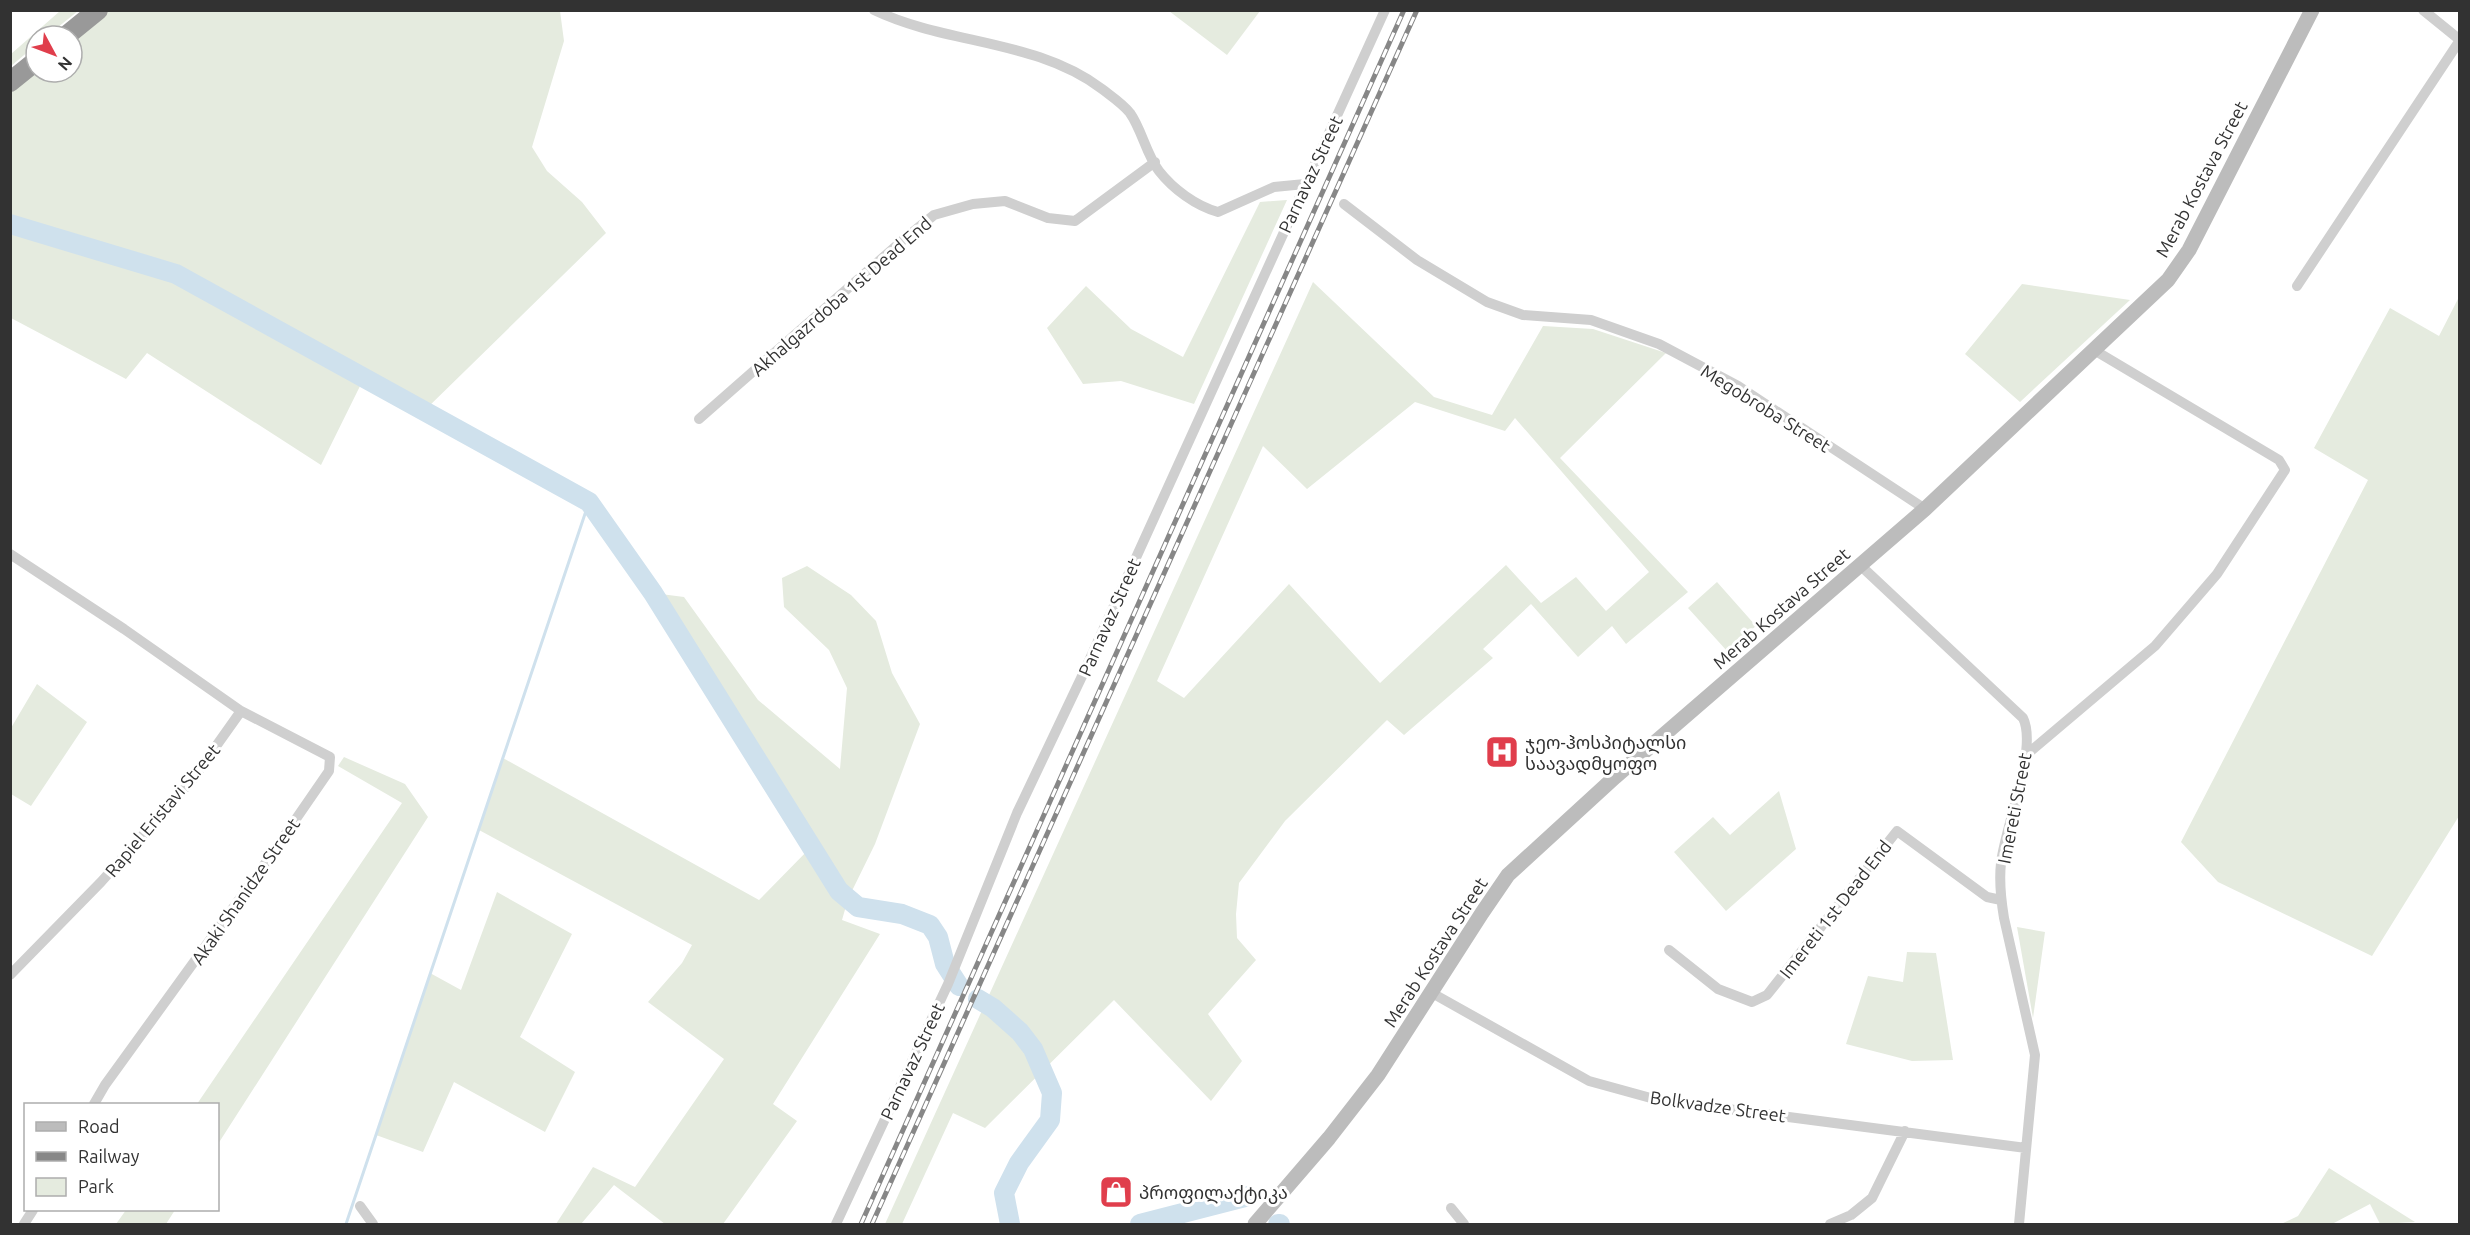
<svg xmlns="http://www.w3.org/2000/svg" width="2470" height="1235" font-family="Ubuntu,'Noto Sans Georgian',sans-serif">
	<rect width="100%" height="100%" fill="#fff"/>
	<path fill="#e5ebdf" fill-rule="evenodd" d="M60,11H78L47,36H36V45L11,66V54Z
		M105,11H560L564,41L532,147L547,171L582,202L606,233L424,411L364,378L321,465L147,353L126,379L11,318V88L36,72H72V38Z
		M1169,11L1260,10V11L1227,55Z
		M1287,200L1194,404L1121,381L1083,384L1047,328L1086,286L1131,329L1183,357L1260,202Z
		M1313,282L1434,397L1492,415L1543,326L1593,329L1666,353L1560,458L1688,592L1626,644L1612,626L1578,657L1531,604L1483,649L1493,658L1404,735L1387,720L1285,821L1239,883L1236,914L1237,938L1256,960L1208,1014L1242,1061L1211,1101L1114,1000L985,1128L953,1113L902,1224H885ZM1415,402L1505,431L1515,418L1649,572L1606,611L1576,577L1541,603L1506,565L1380,683L1289,584L1184,698L1157,681L1263,446L1307,489Z
		M2022,284L2130,300L2020,402L1965,354Z
		M2459,297V816L2372,956L2218,882L2181,842L2368,480L2314,448L2390,308L2439,336Z
		M807,566L851,595L876,621L892,673L920,724L875,844L848,899L842,920L880,934L773,1104L797,1121L723,1224H665L614,1185L581,1224H556L593,1167L635,1187L724,1059L648,1002L682,963L692,945L479,830L503,758L759,900L811,847L653,593L684,597L758,700L840,769L847,688L829,650L784,607L782,578Z
		M1717,582L1756,626L1727,651L1688,608Z
		M37,684L87,722L31,806L11,794V728Z
		M344,757L405,784L428,817L218,1144V1104H197L402,803L338,766Z
		M1779,791L1796,849L1726,911L1674,852L1713,817L1730,835Z
		M497,892L572,934L520,1037L575,1072L545,1132L454,1082L423,1152L376,1135L430,973L461,990Z
		M2017,927L2045,932L2033,1018Z
		M1907,952L1936,953L1953,1060L1912,1061L1846,1044L1868,976L1903,982Z
		M2329,1168L2415,1222L2380,1224L2370,1204L2332,1224H2281L2298,1216Z
		M126,1210H175L166,1224H116Z"/>
	<g fill="none" stroke-linecap="round" stroke-linejoin="round">
		<path stroke="#cfe1ed" stroke-width="3" d="M346,1224L589,502"/>
		<path stroke="#cfe1ed" stroke-width="20" d="M10,224L176,274L589,502L653,593L839,891L858,907L902,914L930,925L938,937L945,964L959,986
			M978,999L993,1008L1020,1032L1033,1049L1052,1093L1050,1120L1019,1163L1004,1193L1010,1224
			M1140,1224L1249,1196
			M1278,1224H1280"/>
		<path stroke="#cfcfcf" stroke-width="10" d="M874,10C947,45 1036,39 1102,89C1111,96 1123,104 1130,113C1142,130 1146,154 1159,171C1173,189 1196,206 1218,212L1274,187L1305,184
			M2423,10L2460,40
			M1344,204L1417,260L1487,302L1523,315L1591,320L1659,344L1738,386L1925,509
			M2297,286L2460,40
			M699,419L903,240L934,215L973,204L1005,201L1048,218L1075,221L1155,162
			M10,554L124,629L241,711L330,757L329,771L267,861L105,1085L94,1104
			M1861,566L2023,718C2038,748 2005,827 2001,863C1999,881 2001,900 2004,918L2035,1055L2019,1224
			M2026,755L2155,646L2217,574L2285,470L2279,460L2094,350
			M1669,950L1718,989L1752,1002L1767,995L1897,831L1987,897L2001,900
			M10,975L101,882L192,780L241,711
			M1432,993L1589,1081L1658,1100L2026,1148
			M360,1206L373,1224
			M1451,1208L1464,1224
			M24,1224L33,1210
			M836,1224L948,984L1017,813L1084,672L1385,10
			M1830,1224L1851,1215L1872,1198L1905,1131"/>
		<path stroke="#bcbcbc" stroke-width="15" d="M1255,1224L1329,1138L1378,1075L1482,913L1508,875L1615,777L1925,509L2168,280L2189,250L2312,10"/>
		<path stroke="#999" stroke-width="20" d="M66,36L98,10
			M10,82L36,61"/>
		<defs>
			<path id="rail" d="M861,1224L1404,10
				M872,1224L1417,10"/>
		</defs>
		<use href="#rail" stroke="#878787" stroke-width="5"/>
		<use href="#rail" stroke="#fff" stroke-width="3" stroke-dasharray="9" stroke-linecap="butt"/>
	</g>
	<defs>
		<symbol id="hospital-square" viewBox="-11 -11 22 22"><rect x="-9" y="-9" width="18" height="18" rx="4" fill="#e03e4c" stroke="#fff"/><path d="M-5-5h3v3.5h4V-5h3V5h-3V1.5h-4V5h-3Z" fill="#fff"/></symbol>
		<symbol id="shop-square" viewBox="-11 -11 22 22"><rect x="-9" y="-9" width="18" height="18" rx="4" fill="#e03e4c" stroke="#fff"/><path d="M-5-2.5h2.3a2.7 3.5 0 0 1 5.4 0H5L5.5 6h-11ZM-1.5-2.5h3a1.5 2.3 0 0 0-3 0Z" fill="#fff"/></symbol>
	</defs>
	<g fill-rule="evenodd">
		<use href="#hospital-square" x="1483" y="733" width="38" height="38"/>
		<use href="#shop-square" x="1097" y="1173" width="38" height="38"/>
	</g>
	<g text-anchor="middle" dominant-baseline="central" stroke-width="6" stroke-linejoin="round" paint-order="stroke">
		<g font-size="18" fill="#323232" stroke="#fff">
			<text transform="translate(1310 174) rotate(-65)">Parnavaz Street</text>
			<text transform="translate(2201 179) rotate(-62)">Merab Kostava Street</text>
			<text transform="translate(841 296) rotate(-41)">Akhalgazrdoba 1st Dead End</text>
			<text transform="translate(1766 408) rotate(32)">Megobroba Street</text>
			<text transform="translate(1781 608) rotate(-41)">Merab Kostava Street</text>
			<text transform="translate(1109 617) rotate(-66)">Parnavaz Street</text>
			<text transform="translate(2014 808) rotate(-79)">Imereti Street</text>
			<text transform="translate(162 810) rotate(-50)">Rapiel Eristavi Street</text>
			<text transform="translate(245 891) rotate(-55)">Akaki Shanidze Street</text>
			<text transform="translate(1835 909) rotate(-52)">Imereti 1st Dead End</text>
			<text transform="translate(1435 952) rotate(-57)">Merab Kostava Street</text>
			<text transform="translate(912 1061) rotate(-65)">Parnavaz Street</text>
			<text transform="translate(1718 1106) rotate(8)">Bolkvadze Street</text>
		</g>
		<g font-size="18" fill="#323232" stroke="#fff" text-anchor="start">
			<text x="1525" y="742">ჯეო-ჰოსპიტალსი<tspan x="1525" dy="21">საავადმყოფო</tspan></text>
			<text x="1139" y="1192">პროფილაქტიკა</text>
		</g>
	</g>
	<rect width="2470" height="1235" fill="none" stroke="#323232" stroke-width="24"/>
	<rect x="24" y="1103" width="195" height="108" fill="#ffffff" stroke="#adadad" stroke-width="1.5"/>
	<rect x="36" y="1122" width="30" height="9" fill="#bcbcbc" stroke="#adadad" stroke-width="1.5"/>
	<text x="78" y="1133" font-size="18" fill="#323232">Road</text>
	<rect x="36" y="1152" width="30" height="9" fill="#878787" stroke="#adadad" stroke-width="1.5"/>
	<text x="78" y="1163" font-size="18" fill="#323232">Railway</text>
	<rect x="36" y="1178" width="30" height="18" fill="#e5ebdf" stroke="#adadad" stroke-width="1.5"/>
	<text x="78" y="1193" font-size="18" fill="#323232">Park</text>
	<g transform="translate(54 54) rotate(131)"><circle r="28" fill="#ffffff" stroke="#adadad" stroke-width="1.5"/>
	<path d="M0-4.5L10 22L0 15L-10 22Z" fill="#e03e4c"/>
	<text y="-9" font-size="16" font-weight="bold" text-anchor="middle" fill="#323232">N</text>
	</g>
</svg>
